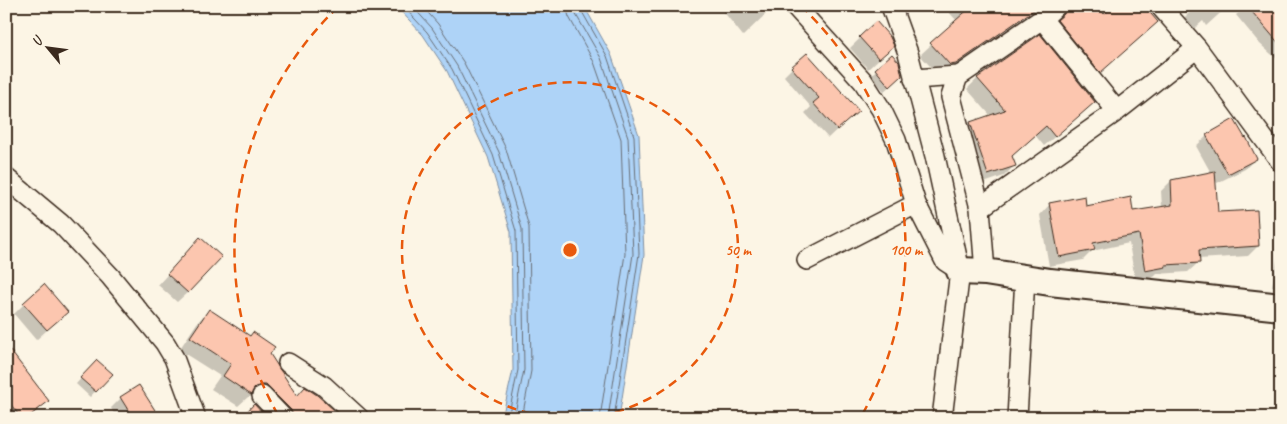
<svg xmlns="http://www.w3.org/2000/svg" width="1287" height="424" font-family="Caveat,sans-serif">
	<rect width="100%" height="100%" fill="#fcf5e5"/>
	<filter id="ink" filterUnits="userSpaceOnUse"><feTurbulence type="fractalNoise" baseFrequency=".02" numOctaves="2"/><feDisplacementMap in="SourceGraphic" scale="10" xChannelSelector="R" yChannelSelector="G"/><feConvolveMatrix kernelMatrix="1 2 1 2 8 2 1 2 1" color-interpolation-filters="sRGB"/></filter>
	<g filter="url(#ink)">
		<path fill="#aed3f7" stroke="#808fa0" d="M396,6H584L611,54L639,135L644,255L619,418H502L513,370L511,232L488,157L447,71L423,35Z"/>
		<path fill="#0003" d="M725,6H767L770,10L743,36L723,11L726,8Z
			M952,6H1040L1023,21L943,75L939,76L920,55L957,21L947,10Z
			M1049,6H1142L1146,33L1089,82L1047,32L1057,21V14Z
			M1188,6H1228L1206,26L1203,21L1189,33L1180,22L1192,10Z
			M1245,6H1281V63L1260,44L1236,15Z
			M876,23L882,56L868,69L850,48Z
			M1040,36L1083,112L1044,146L1035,135L1011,157L1014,166L1004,176L978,185L961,134L971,123L991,116L967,89L977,79Z
			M792,68L848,119L828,138L805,113L811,107L784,76Z
			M876,70L896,81L884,91L871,75Z
			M1207,136L1255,159L1245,169L1217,183L1214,178L1217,213L1258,246L1248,256L1198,259L1199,262L1188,272L1157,274L1154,277L1135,280L1129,243L1092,251L1083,260L1049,266L1040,215L1050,204L1132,213L1162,208L1161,191L1171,181L1211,173L1196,146Z
			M1281,240V288L1272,286Z
			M190,249L188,292L177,302L158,285Z
			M24,304L56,322L36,340L14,314Z
			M209,310L249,337L253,333L269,354L296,397L326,418H274L253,397H248L238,406L211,389L220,376L179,350L197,323Z
			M6,347L47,401L28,418H6Z
			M97,361L111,374L90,397L76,384Z
			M121,398L158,418H116L111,408Z"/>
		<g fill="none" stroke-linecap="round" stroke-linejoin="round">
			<path stroke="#696e75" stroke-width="1" d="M403,6L427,32L452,69L493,155L516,231L518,370L508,418
				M412,6L432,28L457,66L499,152L522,229L524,370L514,418
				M422,6L438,24L464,63L506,149L529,227L531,371L522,418
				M566,6L569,17L594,62L621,139L625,254L600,418
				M574,6L575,13L601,58L628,137L633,254L608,418
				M580,6L581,10L607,56L634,136L639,254L614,418"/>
		</g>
		<path fill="#fcc6af" stroke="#3b2a1e" d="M972,6H1037L1038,7L956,64L950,65L930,43Z
			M1067,6H1097L1104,14L1113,6H1144L1158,22L1100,73L1057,20L1064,14Z
			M1247,6H1281V46Z
			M876,21L890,37L894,46L879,59L859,37Z
			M1040,34L1095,102L1055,137L1046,126L1012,156L1016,166L988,175L970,122L1005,110L977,78Z
			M807,53L859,111L837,130L813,103L819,98L791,67Z
			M892,54L899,62L902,76L890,87L875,69Z
			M1234,119L1245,138L1246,137L1257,159L1228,174L1206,135Z
			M1215,171L1218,212L1257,210L1259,246L1199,250L1200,263L1165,265L1166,267L1145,271L1139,234L1093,243L1095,250L1059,257L1049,203L1085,196L1086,206L1131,197L1133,211L1172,205L1171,180Z
			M200,237L222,257L188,293L167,274Z
			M44,284L68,312L47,330L23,303Z
			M209,309L250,336L253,332L275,347L270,354L297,396L305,387L317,395L334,410L328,418H294L291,410L266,385H260L255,388L251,395L223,376L231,364L190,337Z
			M6,345L49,401L27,418H21L6,398Z
			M97,360L113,374L96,392L80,378Z
			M139,385L160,418H133L120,397Z
			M254,404L267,418H241Z"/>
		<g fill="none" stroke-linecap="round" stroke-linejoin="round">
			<defs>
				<path id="street" d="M795,6L863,81L881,109L896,140L916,204L945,261L959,270
					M891,6L908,53L935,156L960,271L942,418
					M1160,6L1197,48L1281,162
					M1042,19L1117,111
					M958,76L951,97L980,208L985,272
					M914,79L958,76L962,74L1042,19L1056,6
					M6,178L61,224L110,276L165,343L174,358L196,418
					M980,208L1117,111L1197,48
					M807,260L916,204
					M288,363L324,386L359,418
					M262,396L283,418
					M1017,418L1025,278"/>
				<path id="secondary" d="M960,271L985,272L1050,282L1281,307"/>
			</defs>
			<use href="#street" stroke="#3b2a1e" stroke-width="22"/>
			<use href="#secondary" stroke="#3b2a1e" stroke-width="30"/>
			<use href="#street" stroke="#fcf5e5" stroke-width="19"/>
			<use href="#secondary" stroke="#fcf5e5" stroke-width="26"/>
		</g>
	</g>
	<g fill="none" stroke="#e8590c" stroke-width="2.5" stroke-dasharray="9 6">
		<path d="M560 418A168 168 0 1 1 580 418"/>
		<path d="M278 415A336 336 0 0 1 339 6M801 6A336 336 0 0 1 862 415"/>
	</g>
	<circle cx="570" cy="250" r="8" fill="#e8590c" stroke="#fcf5e5" stroke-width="2.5"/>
	<g font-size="15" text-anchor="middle" font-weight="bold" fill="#e8590c" stroke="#fcf5e5" stroke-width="4" stroke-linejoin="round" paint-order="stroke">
		<text x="738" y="255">50 m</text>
		<text x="906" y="255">100 m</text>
	</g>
	<rect width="1287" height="424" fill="none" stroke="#fcf5e5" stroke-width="25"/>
	<rect x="12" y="12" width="1262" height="399" fill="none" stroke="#3b2a1e" stroke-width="2" filter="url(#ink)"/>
	<g transform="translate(48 48) rotate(299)" stroke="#fcf5e5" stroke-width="4" paint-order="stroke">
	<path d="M0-4L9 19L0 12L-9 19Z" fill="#3b2a1e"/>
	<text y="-8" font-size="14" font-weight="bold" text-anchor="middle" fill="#3b2a1e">U</text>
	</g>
</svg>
